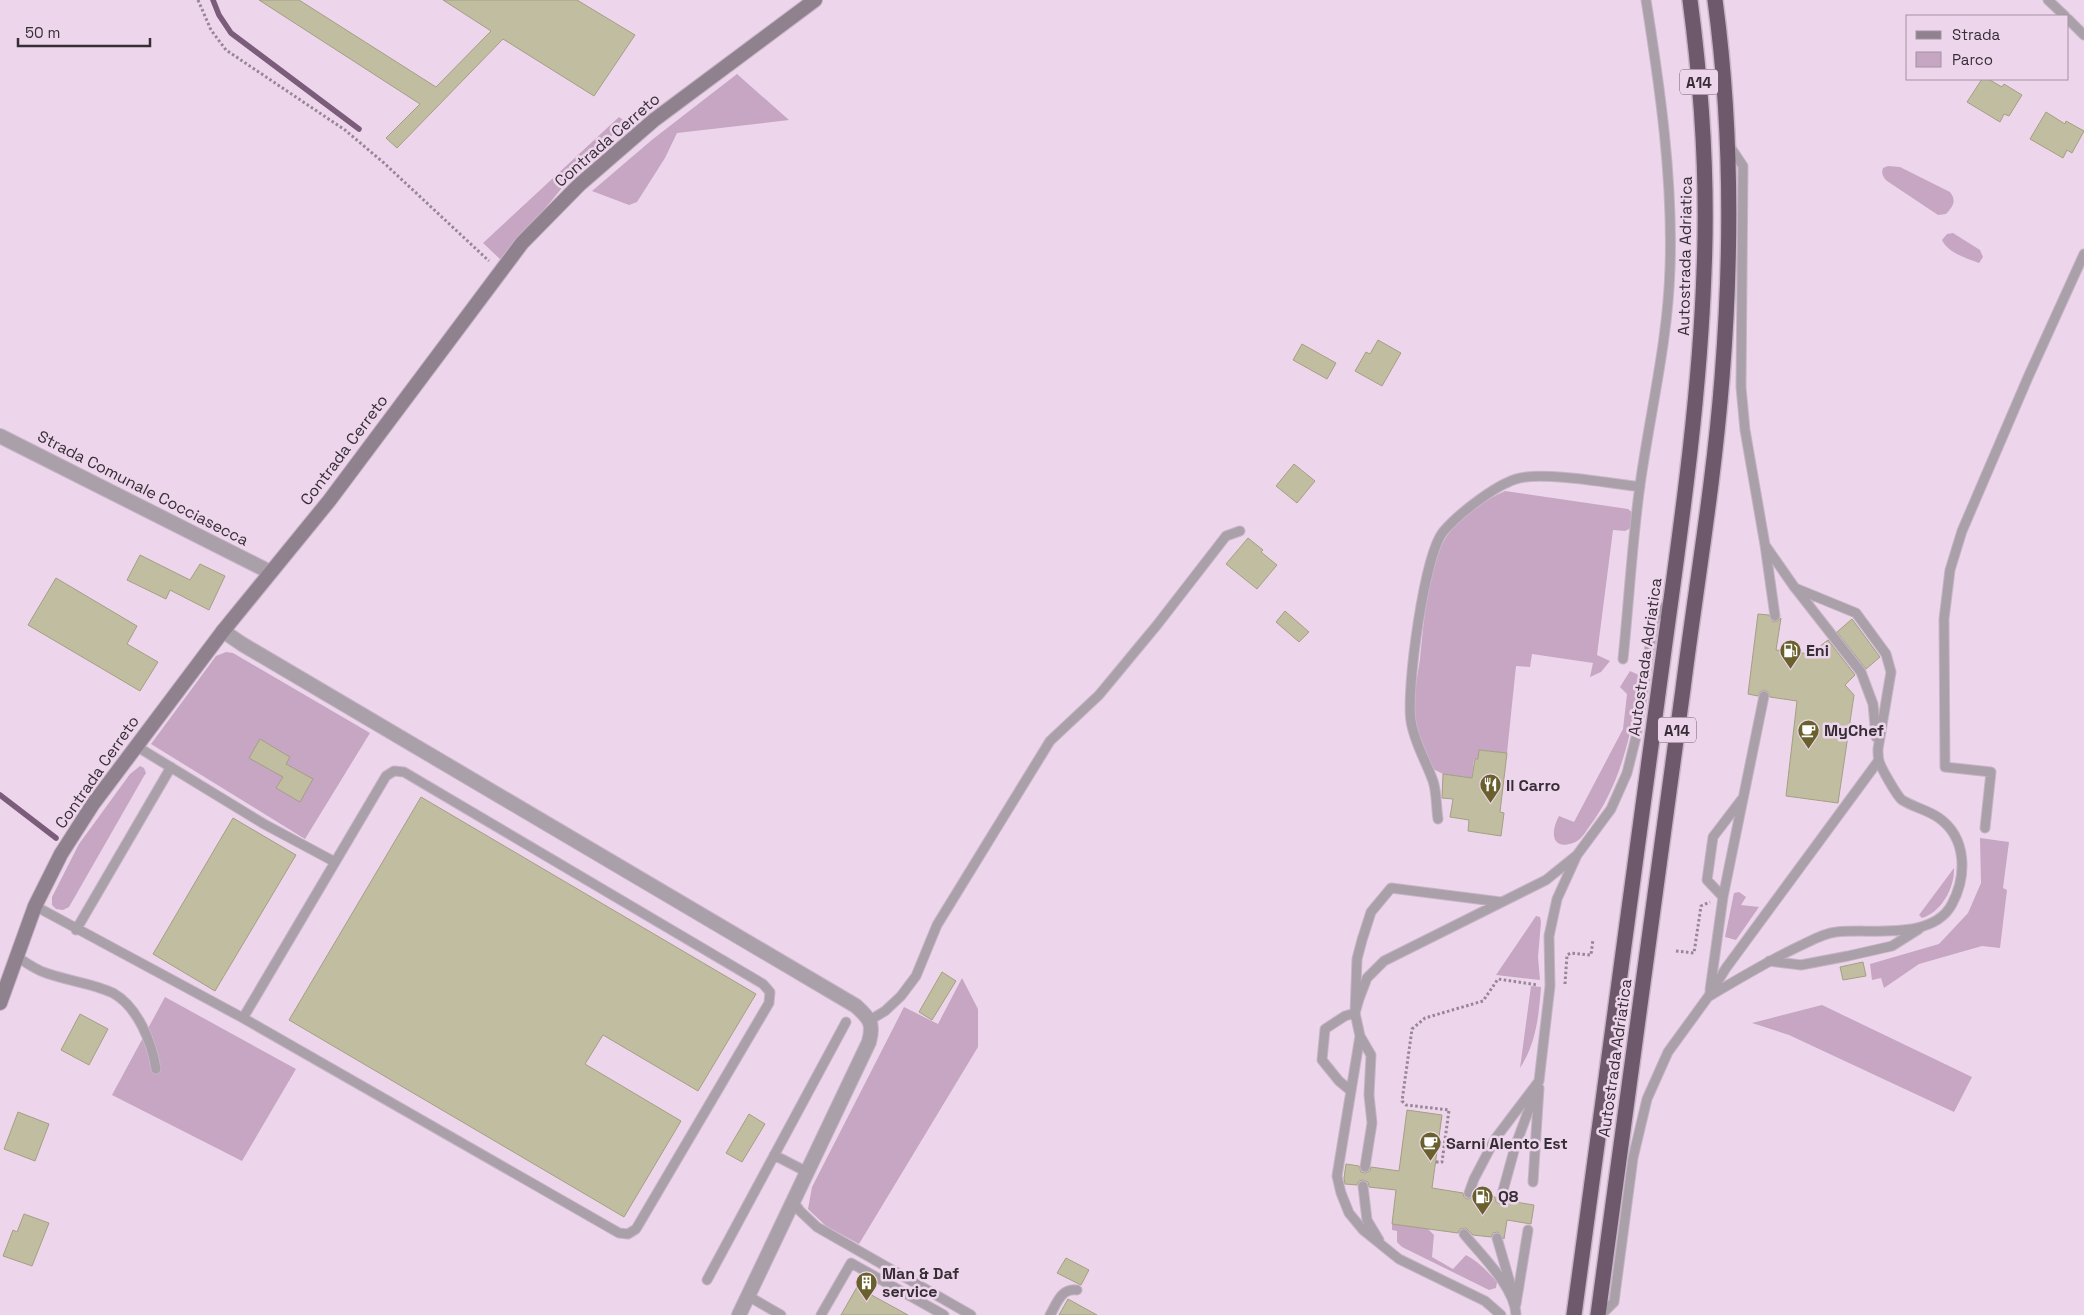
<svg xmlns="http://www.w3.org/2000/svg" width="2084" height="1315" font-family="'Space Grotesk',sans-serif">
	<rect width="100%" height="100%" fill="#edd6eb"/>
	<path fill="#c6a6c3" d="M737,74L789,120L677,133L665,158L637,202L629,205L592,191L653,139Z
		M619,117L626,122L575,172L502,261L483,243Z
		M1888,166L1900,167L1950,192C1957,201 1953,206 1946,214L1938,215L1887,181C1883,177 1881,174 1883,168Z
		M1953,233L1980,250L1983,257L1979,263C1966,258 1948,253 1942,240L1947,234Z
		M1505,491L1628,509L1635,515L1633,527L1625,531L1613,530L1597,655L1610,661L1601,672L1590,677L1593,663L1532,654L1530,667L1516,666L1507,753L1479,750L1478,759H1474L1472,778L1443,774L1433,769C1427,752 1418,734 1414,716C1412,704 1418,673 1420,659C1424,623 1427,572 1444,541C1456,519 1483,501 1505,491Z
		M226,652L233,653L370,733L305,839L151,744L216,656Z
		M1630,671L1641,676C1632,729 1622,784 1589,827C1585,833 1580,841 1573,843C1550,851 1551,830 1559,816L1574,822L1623,729L1627,694L1620,687Z
		M140,766L144,768L146,773L144,776L69,907L63,910L56,909L52,905V897L79,844L130,774Z
		M1980,838L2009,842L2003,888L2007,890L2000,948L1982,946L1919,964L1884,988L1881,978L1872,980L1870,964L1939,944L1968,913L1981,883Z
		M1954,868C1955,887 1942,912 1922,918L1919,915L1922,911Z
		M1739,892L1746,897L1741,905L1759,907L1736,940L1725,937L1734,893Z
		M1536,916L1540,917L1541,922L1538,957L1540,980L1496,975Z
		M962,978L978,1009V1047L859,1244L826,1226L808,1209L812,1187L904,1007L938,1024Z
		M1531,986L1541,987C1539,1015 1536,1044 1520,1068Z
		M165,997L296,1069L242,1161L112,1095Z
		M1822,1005L1972,1077L1954,1112L1789,1035L1752,1023Z
		M1392,1224L1427,1228L1434,1235L1432,1257L1453,1269L1466,1255C1479,1262 1487,1271 1497,1282L1496,1288L1489,1290L1483,1287L1402,1247L1397,1242V1231L1392,1230Z"/>
	<g fill="none" stroke-linecap="round" stroke-linejoin="round">
		<path stroke="#7b5c7a" stroke-width="5.5" d="M213,0L219,15L231,33L359,129
			M0,795L56,838"/>
	</g>
	<path fill="#c1bda1" stroke="#a49f84" d="M259,0H299L436,87L491,31L443,0H577L635,35L594,96L503,39L397,148L386,138L420,104Z
		M1982,79H1988L2002,87L2004,84L2022,95L2009,116L2004,114L2000,122L1967,102Z
		M2046,112L2065,124L2066,121L2084,131L2072,153L2067,150L2063,158L2030,139Z
		M1378,340L1401,353L1382,386L1355,371L1366,352L1370,354Z
		M1302,344L1336,363L1327,379L1293,360Z
		M1294,464L1315,481L1297,503L1276,486Z
		M1248,538L1263,550L1261,552L1277,565L1257,589L1226,564Z
		M140,555L190,580L200,564L225,576L209,610L170,590L166,599L127,580Z
		M56,578L137,626L127,644L158,662L140,691L28,625Z
		M1285,611L1309,632L1299,642L1276,622Z
		M1758,614L1769,615L1773,622L1778,621L1781,618L1776,650L1810,654L1828,640L1855,675L1845,685L1854,695L1838,803L1786,796L1797,701L1770,697L1768,692L1765,690L1760,692L1758,696L1748,694Z
		M1852,619L1880,657L1866,669L1837,632Z
		M260,739L290,757L286,764L313,779L300,802L276,788L283,777L249,758Z
		M1479,750L1507,753L1500,812L1504,813L1501,836L1468,831L1469,820L1450,817L1453,799L1442,798L1443,774L1472,778L1475,759H1478Z
		M421,797L756,994L698,1091L603,1035L585,1064L681,1121L624,1217L289,1020Z
		M233,818L296,855L215,991L153,954Z
		M1863,962L1866,976L1843,980L1840,967Z
		M942,972L956,981L932,1020L919,1012Z
		M80,1014L108,1029L89,1065L61,1050Z
		M1407,1110L1442,1115L1432,1188L1463,1193L1464,1197L1467,1199L1473,1198L1475,1194L1495,1197L1496,1202L1500,1204L1505,1203L1507,1198L1510,1199L1509,1201L1534,1205L1531,1224L1507,1220L1504,1239L1498,1232L1493,1233L1491,1237L1473,1235L1466,1228L1460,1229L1458,1233L1392,1224L1396,1190L1369,1187L1368,1182L1363,1180L1359,1181L1357,1185L1345,1184L1344,1178L1346,1164L1359,1166L1361,1172L1365,1173L1370,1171L1371,1167L1399,1171Z
		M18,1112L49,1124L35,1161L4,1149Z
		M749,1114L765,1124L742,1162L726,1153Z
		M24,1214L49,1223L32,1266L3,1256L13,1230L17,1232Z
		M1066,1258L1089,1270L1081,1285L1057,1273Z
		M857,1287L908,1315H841Z
		M1068,1299L1097,1315H1059Z"/>
	<g fill="none" stroke-linecap="round" stroke-linejoin="round">
		<defs>
			<path id="service" d="M2048,0L2065,16
				M2068,19L2084,35
				M1729,145L1743,166L1741,387L1745,430L1765,545L1775,616
				M1796,589L1861,672L1873,704L1876,737
				M1623,659C1629,601 1632,543 1640,485C1650,413 1668,341 1670,268C1673,179 1660,88 1646,0
				M136,746L264,824L335,862
				M394,771L404,772L763,984L770,992L769,1003L636,1229L628,1234L619,1233L243,1018L386,776Z
				M1438,819C1436,807 1437,793 1433,781C1426,761 1414,742 1411,721C1406,690 1424,556 1443,532C1457,515 1494,486 1516,479C1541,471 1610,483 1640,487
				M1985,828L1991,772L1945,767L1944,619L1950,570L1962,531L2029,375L2084,254
				M1723,897L1707,880L1713,837L1742,799
				M35,906L243,1018
				M76,930L171,767
				M16,956C25,962 36,970 46,973C68,981 92,983 113,993C138,1007 152,1043 156,1069
				M1769,961L1801,965L1848,956L1892,946L1919,929
				M1710,990L1723,897L1764,696
				M1708,997C1740,978 1771,959 1804,944C1814,939 1825,933 1836,932C1870,928 1933,941 1952,904C1967,876 1967,838 1939,818C1928,810 1913,807 1902,800C1897,796 1881,768 1879,761C1878,757 1878,753 1878,749L1891,672L1886,654L1856,613L1795,588L1765,545
				M870,1020L885,1011L901,996L916,976L937,925L1050,741L1099,695L1157,625L1226,536L1240,531
				M1360,1036L1371,1055L1369,1095L1372,1123L1365,1167
				M1351,1091L1339,1081L1322,1060L1325,1029L1345,1016L1355,1013L1357,959L1362,940L1371,912L1391,888L1501,902
				M774,1155L807,1172
				M1533,1182L1539,1088
				M1363,1186L1367,1220L1379,1240
				M1469,1193L1474,1179L1495,1139L1539,1081L1550,986L1549,936L1557,899L1577,855L1611,809L1627,773L1636,737L1654,619L1669,602
				M1501,1198L1515,1147L1536,1090
				M793,1201L800,1211L817,1227L971,1315
				M1464,1234C1481,1255 1515,1287 1516,1315
				M1497,1238L1513,1293
				M707,1280L846,1022
				M748,1296L781,1315
				M1516,1304L1528,1230
				M821,1315L851,1263L944,1315
				M1050,1315C1057,1303 1061,1288 1077,1290
				M1501,1315L1485,1301L1399,1259L1363,1230L1349,1213L1341,1193L1337,1176L1360,1036L1355,1013L1359,999L1367,978L1384,961L1546,880L1577,855
				M1601,1315L1614,1302L1633,1158L1647,1099L1668,1052L1708,997L1726,968L1879,760"/>
			<path id="minor" d="M0,436L270,572
				M223,631L242,644L856,1006C870,1019 874,1023 869,1042L739,1315"/>
			<path id="secondary" d="M0,1003L35,906L61,854L93,804L223,631L329,501L522,243L579,185L654,120L815,0"/>
			<path id="motorway" d="M1574,1315C1602,1111 1629,906 1657,702C1676,559 1699,416 1704,272C1708,181 1702,90 1690,0
				M1598,1315C1626,1106 1655,897 1683,689C1696,586 1714,482 1722,378C1732,253 1732,125 1715,0"/>
		</defs>
		<use href="#service" stroke="#c8b4c7" stroke-width="11"/>
		<use href="#minor" stroke="#c8b4c7" stroke-width="16"/>
		<use href="#secondary" stroke="#c8b4c7" stroke-width="16"/>
		<use href="#motorway" stroke="#c8b4c7" stroke-width="18"/>
		<path stroke="#978695" stroke-width="3" stroke-dasharray="2.5 2.5" stroke-linecap="butt" d="M198,0L211,30L226,50L345,130L384,163L489,261
			M1676,951L1694,953L1701,906L1710,902
			M1565,984L1567,955L1571,953L1591,955L1593,939
			M1436,1162H1442L1449,1110L1406,1105L1402,1101L1412,1029L1425,1018L1483,1001L1498,979L1538,985"/>
		<use href="#service" stroke="#aaa0a9" stroke-width="9"/>
		<use href="#minor" stroke="#aaa0a9" stroke-width="14"/>
		<use href="#secondary" stroke="#90818f" stroke-width="14"/>
		<use href="#motorway" stroke="#6d596b" stroke-width="15"/>
	</g>
	<defs>
		<symbol id="fuel-pin" viewBox="-11 -11 22 30"><path d="M0 17L-7.5 6A9.5 9.5 0 1 1 7.5 6Z" fill="#6a602d" stroke="#edd6eb"/><path d="M-5.5-6h7V0h2V4h1.3V-2.5L3-4.5l.8-.8L6-3V5H2.5V1h-1V6h-7ZM-4.2-4.7v3.2H.2V-4.7Z" fill="#fff"/></symbol>
		<symbol id="cafe-pin" viewBox="-11 -11 22 30"><path d="M0 17L-7.5 6A9.5 9.5 0 1 1 7.5 6Z" fill="#6a602d" stroke="#edd6eb"/><path d="M-5.5-4.5H6V0H3Q3 3.5 0 3.5H-2.5Q-5.5 3.5-5.5 0ZM3-3.2v2h1.7v-2ZM-6 4.5H4V6H-6Z" fill="#fff"/></symbol>
		<symbol id="restaurant-pin" viewBox="-11 -11 22 30"><path d="M0 17L-7.5 6A9.5 9.5 0 1 1 7.5 6Z" fill="#6a602d" stroke="#edd6eb"/><path d="M-5-6h1v4h1v-4h1v4h1v-4h1v5L-1.5 .5V6h-2V.5L-5-1ZM5-6V6H3V1.5H1.5Q1.5-4 5-6Z" fill="#fff"/></symbol>
		<symbol id="building-pin" viewBox="-11 -11 22 30"><path d="M0 17L-7.5 6A9.5 9.5 0 1 1 7.5 6Z" fill="#6a602d" stroke="#edd6eb"/><path d="M-4-6H4V6H1V3H-1V6H-4ZM-2.5-4.3h1.7v1.8h-1.7ZM.8-4.3h1.7v1.8H.8ZM-2.5-1h1.7V.8h-1.7ZM.8-1h1.7V.8H.8Z" fill="#fff"/></symbol>
	</defs>
	<g fill-rule="evenodd">
		<use href="#fuel-pin" x="1778" y="638" width="25" height="34"/>
		<use href="#cafe-pin" x="1796" y="718" width="25" height="34"/>
		<use href="#restaurant-pin" x="1478" y="772" width="25" height="34"/>
		<use href="#cafe-pin" x="1418" y="1130" width="25" height="34"/>
		<use href="#fuel-pin" x="1470" y="1184" width="25" height="34"/>
		<use href="#building-pin" x="854" y="1270" width="25" height="34"/>
	</g>
	<g text-anchor="middle" dominant-baseline="central" stroke-width="5" stroke-linejoin="round" paint-order="stroke">
		<g fill="#edd6eb" stroke="#6d606c" stroke-width="1">
			<rect x="1680" y="69.5" width="38" height="25" rx="4"/>
			<rect x="1658" y="717.5" width="38" height="25" rx="4"/>
		</g>
		<g font-size="15" font-weight="bold" fill="#362d35">
			<text x="1699" y="82">A14</text>
			<text x="1677" y="730">A14</text>
		</g>
		<g font-size="16" fill="#362d35" stroke="#edd6eb">
			<text transform="translate(607 140) rotate(-41)">Contrada Cerreto</text>
			<text transform="translate(1685 256) rotate(-89)">Autostrada Adriatica</text>
			<text transform="translate(344 450) rotate(-53)">Contrada Cerreto</text>
			<text transform="translate(143 488) rotate(27)">Strada Comunale Cocciasecca</text>
			<text transform="translate(1645 657) rotate(-82)">Autostrada Adriatica</text>
			<text transform="translate(97 772) rotate(-55)">Contrada Cerreto</text>
			<text transform="translate(1615 1058) rotate(-82)">Autostrada Adriatica</text>
		</g>
		<g font-size="16" font-weight="bold" fill="#362d35" stroke="#edd6eb" text-anchor="start">
			<text x="1806" y="650">Eni</text>
			<text x="1824" y="730">MyChef</text>
			<text x="1506" y="785">Il Carro</text>
			<text x="1446" y="1143">Sarni Alento Est</text>
			<text x="1498" y="1196">Q8</text>
			<text x="882" y="1273">Man &amp; Daf<tspan x="882" dy="18">service</tspan></text>
		</g>
	</g>
	<rect x="1906" y="15" width="162" height="65" fill="#edd6eb" stroke="#a492a2"/>
	<rect x="1916" y="31" width="25" height="8" fill="#90818f" stroke="#a492a2"/>
	<text x="1952" y="40" font-size="15" fill="#362d35">Strada</text>
	<rect x="1916" y="52" width="25" height="15" fill="#c6a6c3" stroke="#a492a2"/>
	<text x="1952" y="65" font-size="15" fill="#362d35">Parco</text>
	<path d="M18 38v8h132v-8" fill="none" stroke="#362d35" stroke-width="2.5"/>
	<text x="25" y="38" font-size="15" fill="#362d35" stroke="#edd6eb" stroke-width="4" paint-order="stroke">50 m</text>
</svg>
